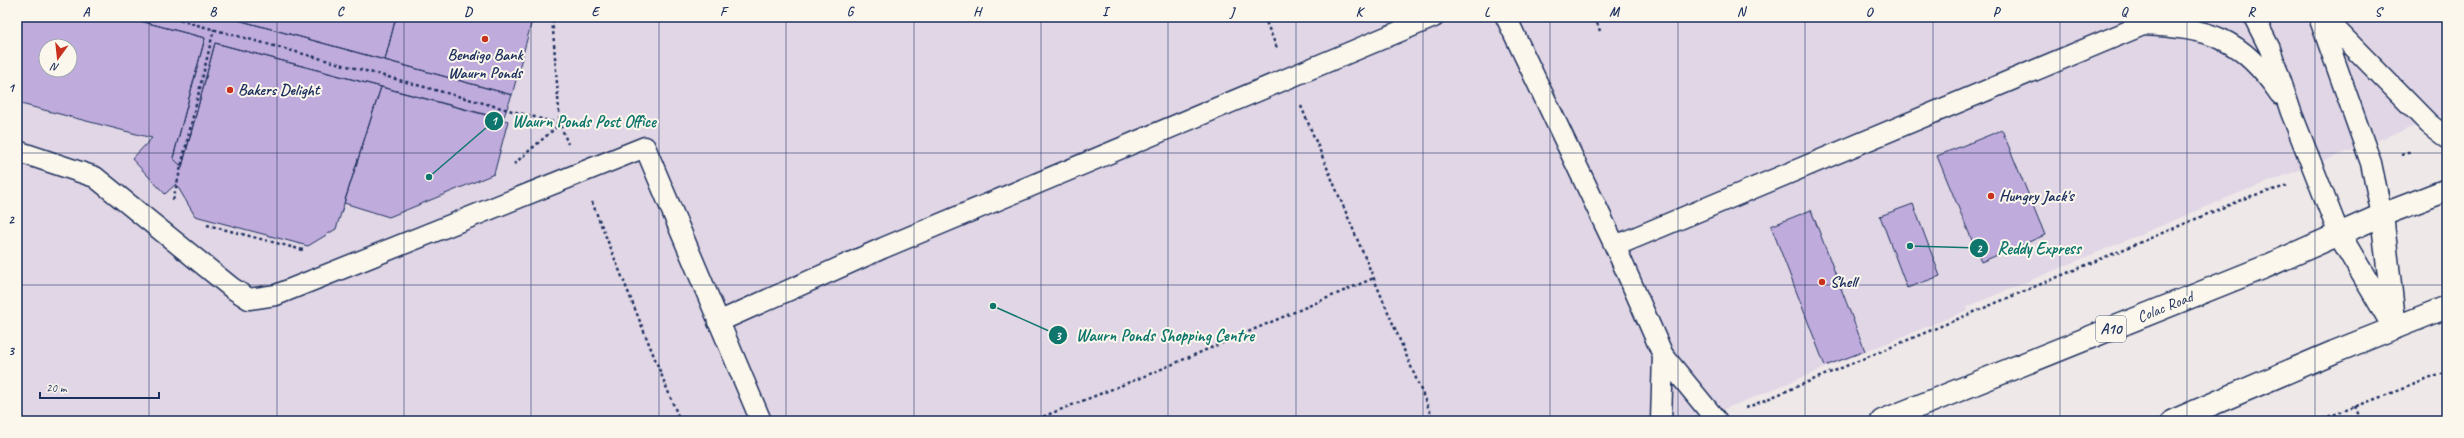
<svg xmlns="http://www.w3.org/2000/svg" width="2464" height="438" font-family="Caveat,sans-serif">
	<rect width="100%" height="100%" fill="#efe8e9"/>
	<filter id="ink" filterUnits="userSpaceOnUse"><feTurbulence type="fractalNoise" baseFrequency=".025" numOctaves="2"/><feDisplacementMap in="SourceGraphic" scale="8" xChannelSelector="R" yChannelSelector="G"/><feConvolveMatrix kernelMatrix="1 2 1 2 8 2 1 2 1" color-interpolation-filters="sRGB"/></filter>
	<g filter="url(#ink)">
		<path fill="#e1d6e5" fill-rule="evenodd" d="M17,17H2447V114L2244,191L1967,307L1968,310L1695,421H17ZM46,46H70V70H46Z"/>
		<path fill="#c0acdc" stroke="#1b2f5e" fill-rule="evenodd" d="M17,17H125L205,38L173,158L182,167L215,43L381,87L336,229L308,246L195,216L176,184L165,194L132,159L152,138L17,103ZM46,46H70V70H46Z
			M125,17H227L512,95L503,119L215,43L182,167L173,158L205,38Z
			M227,17H396L385,60Z
			M396,17H533L512,95L385,60Z
			M381,87L508,121L494,174L389,217L344,203Z
			M2002,130L2045,235L1981,262L1937,156Z
			M1913,204L1940,276L1907,288L1880,216Z
			M1811,210L1865,351L1825,366L1771,226Z"/>
		<g fill="none" stroke-linecap="round" stroke-linejoin="round">
			<defs>
				<path id="service" d="M1506,17L1615,246L1663,355L1717,421
					M2254,17L2270,49L2291,112L2339,234
					M2319,17L2371,163L2382,215
					M2324,17L2429,124L2447,138
					M2143,25C2209,28 2241,37 2280,94
					M17,151L95,177L232,288L249,299L276,295L645,147L761,421
					M1615,246L2143,25L2153,17
					M718,322L883,248L1434,17
					M1661,421L1663,355"/>
				<path id="trunk" d="M2382,215L2395,328
					M2339,234L2391,322
					M1882,421L2265,267L2382,215L2447,190
					M2173,421L2334,352L2447,307"/>
			</defs>
			<use href="#service" stroke="#1b2f5e" stroke-width="23"/>
			<use href="#trunk" stroke="#1b2f5e" stroke-width="25"/>
			<path stroke="#1b2f5e" stroke-width="2.5" stroke-dasharray="3 3" stroke-linecap="butt" d="M168,17L560,124L568,144
				M1264,17L1277,48
				M1595,17L1600,31
				M1301,106L1434,421
				M2401,155L2412,152
				M514,164L560,124L552,17
				M173,200L214,29
				M592,202L680,421
				M207,225L303,250
				M2355,406L2361,421
				M1746,408L2248,197L2287,186
				M1032,421L1145,376L1374,278
				M2317,421L2447,372"/>
			<use href="#service" stroke="#fbf7ec" stroke-width="20"/>
			<use href="#trunk" stroke="#fbf7ec" stroke-width="22"/>
		</g>
	</g>
	<path fill="none" stroke="#1b2f5e" stroke-width="1" stroke-opacity="0.55" d="M149,17V421M277,17V421M404,17V421M531,17V421M659,17V421M786,17V421M914,17V421M1041,17V421M1168,17V421M1296,17V421M1423,17V421M1550,17V421M1678,17V421M1805,17V421M1933,17V421M2060,17V421M2187,17V421M2315,17V421M17,153H2447M17,285H2447"/>
	<g fill="#c8321e" stroke="#fbf7ec" stroke-width="1.5">
		<circle cx="485" cy="39" r="4"/>
		<circle cx="230" cy="90" r="4"/>
		<circle cx="1991" cy="196" r="4"/>
		<circle cx="1822" cy="282" r="4"/>
	</g>
	<g text-anchor="middle" dominant-baseline="central" stroke-width="4" stroke-linejoin="round" paint-order="stroke">
		<rect fill="#fbf7ec" stroke="#5e6b89" stroke-width="1" x="2096" y="316" width="30" height="26" rx="3"/>
		<g font-size="15" font-weight="bold" fill="#1b2f5e">
			<text x="2111" y="329">A10</text>
		</g>
		<g font-size="16" font-weight="bold" fill="#1b2f5e" stroke="#fbf7ec" text-anchor="start">
			<text x="485" y="55" text-anchor="middle">Bendigo Bank<tspan x="485" dy="18">Waurn Ponds</tspan></text>
			<text x="238" y="90">Bakers Delight</text>
			<text x="1999" y="196">Hungry Jack's</text>
			<text x="1830" y="282">Shell</text>
		</g>
		<g font-size="16" fill="#1b2f5e" stroke="#fbf7ec">
			<text transform="translate(2165 307) rotate(-22)">Colac Road</text>
		</g>
	</g>
	<path fill="none" stroke="#0f766e" stroke-width="1.5" d="M429 177L494 121M1910 246L1979 248M993 306L1058 335"/>
	<g fill="#0f766e" stroke="#fbf7ec" stroke-width="1.5">
		<circle cx="429" cy="177" r="4"/>
		<circle cx="1910" cy="246" r="4"/>
		<circle cx="993" cy="306" r="4"/>
		<circle cx="494" cy="121" r="10"/>
		<circle cx="1979" cy="248" r="10"/>
		<circle cx="1058" cy="335" r="10"/>
	</g>
	<g font-size="12" text-anchor="middle" font-weight="bold" fill="#fff">
		<text x="494" y="125">1</text>
		<text x="1979" y="253">2</text>
		<text x="1058" y="340">3</text>
	</g>
	<g font-size="17" text-anchor="middle" font-weight="bold" fill="#0f766e" stroke="#fbf7ec" stroke-width="4" stroke-linejoin="round" paint-order="stroke">
		<text x="584" y="127">Waurn Ponds Post Office</text>
		<text x="2039" y="254">Reddy Express</text>
		<text x="1165" y="341">Waurn Ponds Shopping Centre</text>
	</g>
	<rect width="2464" height="438" fill="none" stroke="#fbf7ec" stroke-width="44"/>
	<g transform="translate(58 58) rotate(195)"><circle r="19" fill="#fbf7ec" stroke="#a1a7b3"/>
	<path d="M0-3L7 15L0 10L-7 15Z" fill="#c8321e"/>
	<text y="-6" font-size="11" font-weight="bold" text-anchor="middle" fill="#1b2f5e">N</text>
	</g>
	<path d="M40 392v6h119v-6" fill="none" stroke="#1b2f5e" stroke-width="2"/>
	<text x="46" y="392" font-size="12" fill="#1b2f5e" stroke="#fbf7ec" stroke-width="3" paint-order="stroke">20 m</text>
	<rect x="22" y="22" width="2420" height="394" fill="none" stroke="#1b2f5e" stroke-width="1.5"/>
	<g font-size="13" text-anchor="middle" font-weight="bold" fill="#1b2f5e">
		<text x="86" y="16">A</text>
		<text x="213" y="16">B</text>
		<text x="340" y="16">C</text>
		<text x="468" y="16">D</text>
		<text x="595" y="16">E</text>
		<text x="723" y="16">F</text>
		<text x="850" y="16">G</text>
		<text x="977" y="16">H</text>
		<text x="1105" y="16">I</text>
		<text x="1232" y="16">J</text>
		<text x="1359" y="16">K</text>
		<text x="1487" y="16">L</text>
		<text x="1614" y="16">M</text>
		<text x="1741" y="16">N</text>
		<text x="1869" y="16">O</text>
		<text x="1996" y="16">P</text>
		<text x="2124" y="16">Q</text>
		<text x="2251" y="16">R</text>
		<text x="2378" y="16">S</text>
		<text x="11" y="92">1</text>
		<text x="11" y="224">2</text>
		<text x="11" y="355">3</text>
	</g>
</svg>
